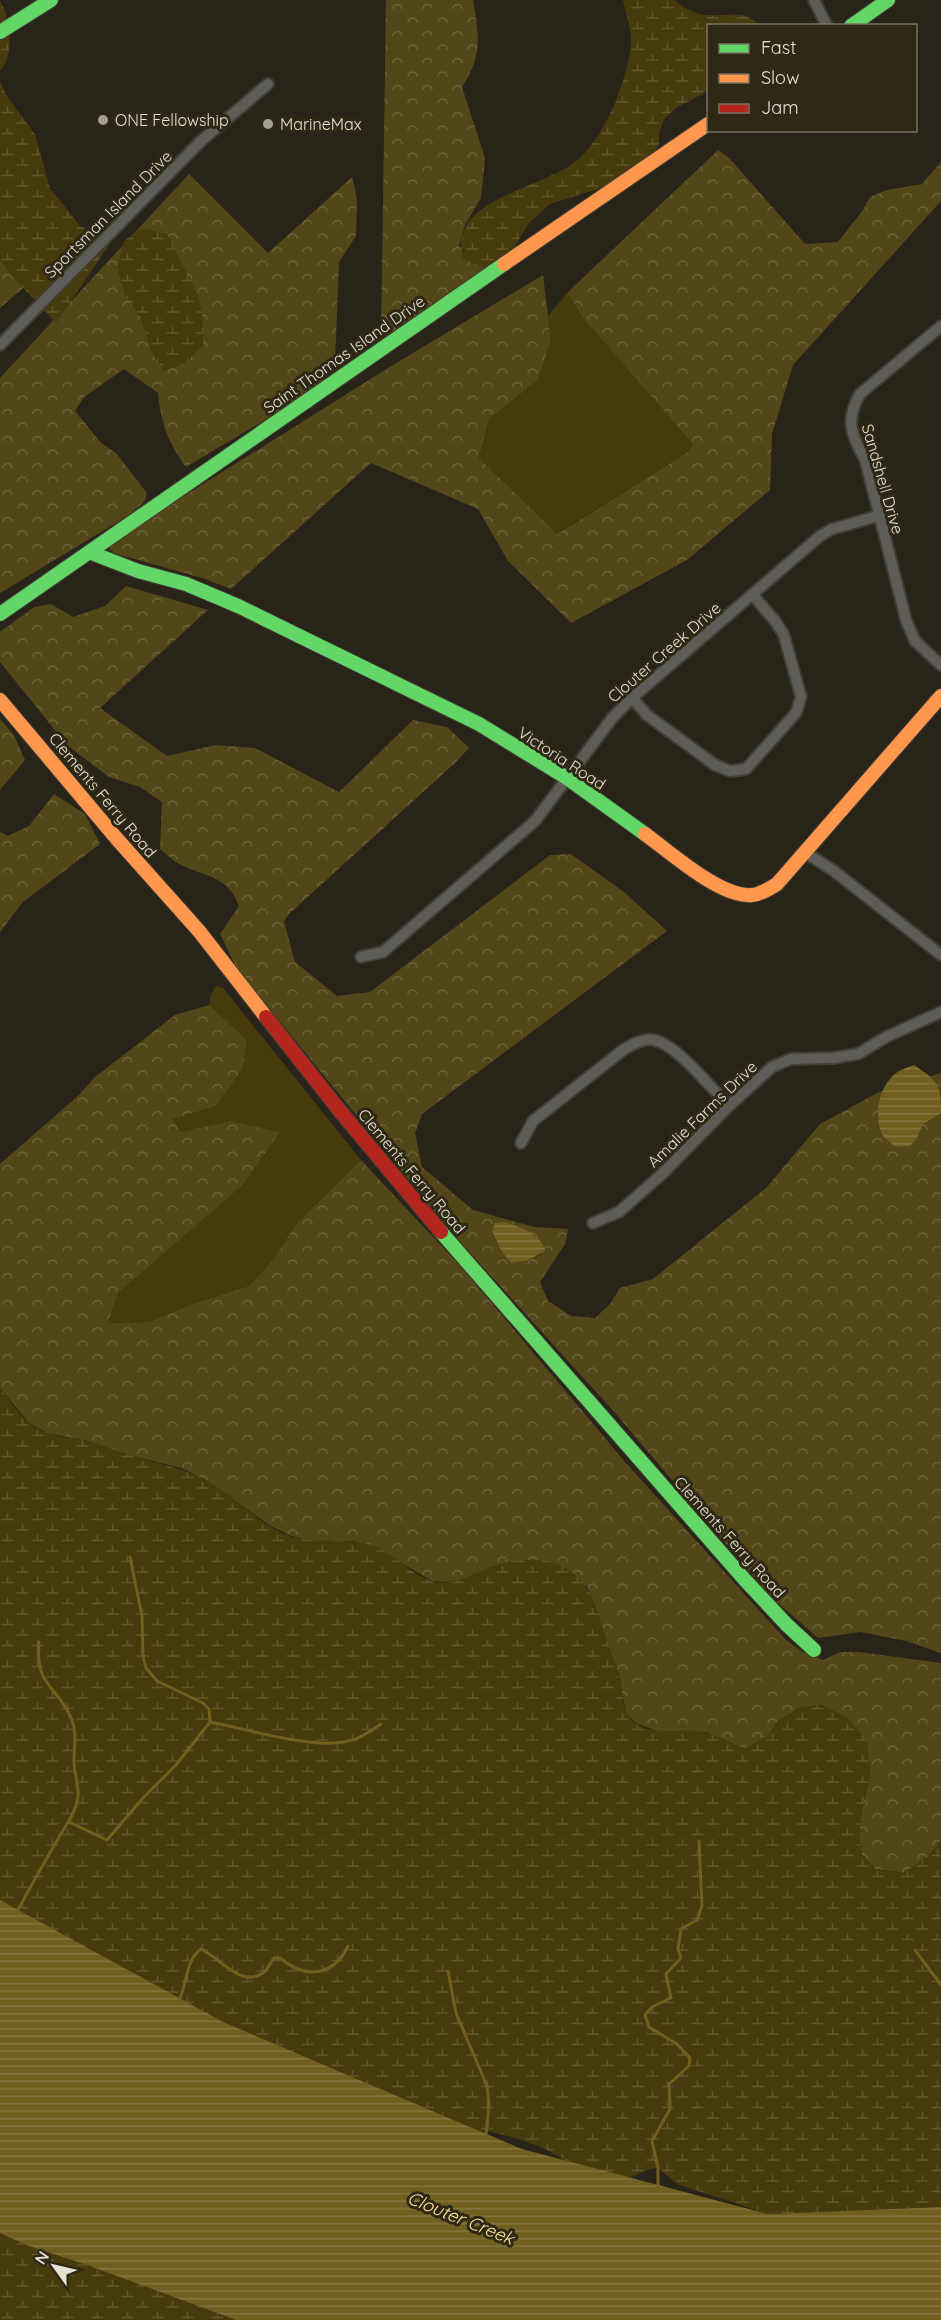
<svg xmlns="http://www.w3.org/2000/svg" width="941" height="2320" font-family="Quicksand,sans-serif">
	<defs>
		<pattern id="forest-crowns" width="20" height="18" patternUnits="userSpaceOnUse" patternTransform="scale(1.5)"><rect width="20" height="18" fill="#534719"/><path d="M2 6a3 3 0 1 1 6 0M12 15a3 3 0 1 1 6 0" fill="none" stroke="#6c613a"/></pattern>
		<pattern id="wetland-marsh" width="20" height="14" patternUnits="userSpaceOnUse" patternTransform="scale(1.5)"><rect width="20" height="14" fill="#473a0c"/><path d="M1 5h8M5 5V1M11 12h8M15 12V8" fill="none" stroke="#61562e"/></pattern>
		<pattern id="water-rules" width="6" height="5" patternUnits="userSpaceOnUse" patternTransform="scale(1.5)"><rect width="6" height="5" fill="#715f20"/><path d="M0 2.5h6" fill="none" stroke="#857640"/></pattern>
	</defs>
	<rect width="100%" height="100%" fill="#28241a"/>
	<path fill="#473a0c" d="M567,293L583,318L694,444L688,452L556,534L479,458L489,419L538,380L551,341L548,316Z
		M216,986L223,988L361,1160L297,1223L274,1258L249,1286L192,1304L149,1322L108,1323L118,1293L242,1186L279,1132L230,1121L181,1132L171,1118L216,1106L247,1040L209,1005L211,994Z"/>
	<path fill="url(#forest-crowns)" fill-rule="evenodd" d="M386,0H473C479,37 483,54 462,87L485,158L481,198L465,225L459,246L486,268L381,339Z
		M718,150L729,158L805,244L838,242L863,210L870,197L887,190L922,184L941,162V201L793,365L772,434L770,490L687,560L571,623L508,561L478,509L371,463L231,589L205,579L114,553L108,547L122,535L388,368L543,275L551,341L538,380L489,419L479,458L557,534L688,452L693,444L583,318L567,293Z
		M189,174L268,253L352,177L357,199L356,236L339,262L335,363L317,389L186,467C168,442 161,424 158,393L124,369L84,397L75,411L101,443L116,453L147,493L145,501L129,515L0,593V378Z
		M0,259L23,288L0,308Z
		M126,586L208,610L100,708L167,756L216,745L255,748L339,792L413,720L447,727L469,748L456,762L289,914L284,921L295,962L337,996L370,992L550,855L571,854L624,892L667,931L422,1114L415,1133L422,1167L473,1210L534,1227L568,1229L565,1244L540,1282L548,1301L571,1316L595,1318L610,1304L620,1288L653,1279L766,1188L820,1124L879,1092L941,1073V1653L906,1641L861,1632L818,1638L771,1597L616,1414L453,1234L237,969L220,934L239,906C229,879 212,878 188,868C178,865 168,856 160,849L162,802L140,787L109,777L67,745L0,662V632L34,607L51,604L73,617L105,606ZM495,1240L542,1254L529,1260Z
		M0,719L14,735L25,760L0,790Z
		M54,794L85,814L100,844L23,902L0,932V832L8,836L29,826Z
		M209,1005L247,1040L242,1069L216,1106L172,1119L181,1132L230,1121L280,1132L242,1186L118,1293L108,1323L149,1322L192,1304L249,1286L274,1258L297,1223L361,1160L463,1269L626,1463L786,1640L803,1652L823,1660L840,1652H859L941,1663V1840L928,1857L904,1873L875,1869L862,1855L859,1837L862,1809L849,1719L821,1705L801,1707L777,1722L767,1737L746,1748L731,1745L707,1732H660L636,1723L626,1714L619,1675L587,1586L495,1566L462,1580L448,1582L432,1581L403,1564L354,1541H308L289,1535L269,1525L206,1480L181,1468L117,1452L88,1441L47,1433L29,1423L0,1388V1164L79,1095L95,1077L175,1015Z"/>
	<path fill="url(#wetland-marsh)" d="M623,0H675C710,32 735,0 759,25L708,26V91L676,108L664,119L659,133V144L652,157L614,184L550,204L528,224L510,255L490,270L463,259C445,195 552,190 584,154C609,126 626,82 631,45C632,32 626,14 623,0Z
		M0,1C11,20 15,54 0,71Z
		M0,82L8,98L35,134L50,188L80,226L111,242L56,323L11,275L0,259Z
		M141,228L167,234L199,298L203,318V346L184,364L163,371L151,351L141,318L125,295L117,268L124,241Z
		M0,1388C9,1399 18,1414 29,1423C47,1438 70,1436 90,1442C108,1447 125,1454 143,1459C164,1465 184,1469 204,1479C235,1495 259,1526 292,1537C319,1545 347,1536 374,1546C396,1554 410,1575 433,1581C456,1587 473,1572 494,1566C512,1560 535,1557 553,1563C591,1575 594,1604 606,1637C610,1650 616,1663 619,1677C623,1692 621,1713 635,1723C657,1738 684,1726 707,1733C721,1736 732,1745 746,1748L767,1737L777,1722L801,1707L821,1705L849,1719L867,1742L871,1775L862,1809L859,1837L862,1855L875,1869L904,1873L928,1857L941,1840V2207L768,2214L677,2184L658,2168L650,2169L626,2179L579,2168L545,2149L522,2140L488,2131L482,2143L0,1967Z
		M0,2233L26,2245L87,2265L236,2320H0Z"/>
	<path fill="url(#water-rules)" d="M914,1065C938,1081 941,1085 941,1113L923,1124L917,1138L910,1146L896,1147C892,1144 885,1139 882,1134C874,1117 878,1093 890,1079C896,1071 905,1068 914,1065Z
		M505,1222C520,1227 541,1233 545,1251L529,1260L511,1263L501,1250L492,1231L495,1223Z
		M0,1900L223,2022L522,2149L768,2214L941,2207V2320H236L87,2265L26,2245L0,2233Z"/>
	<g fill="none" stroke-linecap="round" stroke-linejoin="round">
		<path stroke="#715f20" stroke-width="3" d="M210,1722C248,1729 306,1748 344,1742C355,1741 372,1731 381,1724
			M69,1822L107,1840L143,1798L176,1765L210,1722L209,1709L203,1703L157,1681L146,1668L143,1656L142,1616L130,1557
			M17,1912C30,1887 44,1863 58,1839C65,1826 76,1813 78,1797C79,1785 74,1773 74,1761C74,1747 77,1733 72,1720C57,1684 35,1688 39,1642
			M915,1950L941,1985
			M448,1971L456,2013L487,2086L489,2104L486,2135
			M179,2000C188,1982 185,1961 201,1949C220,1958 241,1988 263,1973C267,1970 271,1962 274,1958H280C305,1979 333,1977 348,1946
			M658,2188V2168L652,2141L670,2109L669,2084L689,2066L690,2058L677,2044L649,2027L645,2015L652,2007L671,1998L666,1974L681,1958L678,1949L681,1929L697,1920L702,1906L699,1841"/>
		<defs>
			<path id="street" d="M814,0L827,26
				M941,326L860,394C845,420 851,435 865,459L906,620L915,641L941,665
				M0,345L201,141L268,84
				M632,698L647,715L715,765L730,771L746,769L796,713L801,697L784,635L775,621L752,594
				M806,853L834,871L941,955
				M361,957L383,952L535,821L613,717L632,698L820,536L832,529L878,516
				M521,1143L533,1121L623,1050C633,1044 643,1038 654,1040C676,1044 712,1089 729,1106
				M593,1223L619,1212L662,1174L729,1106L772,1067L791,1059L833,1058L858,1054L886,1037L941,1012"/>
			<path id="fast" d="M851,26L888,0
				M0,32L51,0
				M89,552L138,571L186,584L238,606L479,724L567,778L645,834
				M0,614L504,264
				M441,1232L745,1580L787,1625L814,1650"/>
			<path id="slow" d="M504,264L708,124
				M0,700L117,839L199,931L266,1017
				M645,834C671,853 721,898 752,895C761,894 769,889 777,884L941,696"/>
			<path id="jam" d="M266,1017L340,1111L441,1232"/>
		</defs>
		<use href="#street" stroke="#423e35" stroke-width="14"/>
		<use href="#fast" stroke="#423e35" stroke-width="16"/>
		<use href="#slow" stroke="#423e35" stroke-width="16"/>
		<use href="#jam" stroke="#423e35" stroke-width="16"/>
		<use href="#street" stroke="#5e5c56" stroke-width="10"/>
		<use href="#fast" stroke="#63d668" stroke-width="14"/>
		<use href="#slow" stroke="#ff974d" stroke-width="14"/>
		<use href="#jam" stroke="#b3261e" stroke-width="14"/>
	</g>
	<g fill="#a39f94" stroke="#2e2814" stroke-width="2">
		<circle cx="103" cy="120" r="6"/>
		<circle cx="268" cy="124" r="6"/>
	</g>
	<g text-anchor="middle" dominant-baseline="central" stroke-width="6" stroke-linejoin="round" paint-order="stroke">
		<g font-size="16" fill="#e5e1d5" stroke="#2e2814" text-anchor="start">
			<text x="115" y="120">ONE Fellowship</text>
			<text x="280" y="124">MarineMax</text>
		</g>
		<g font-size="16" fill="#e5e1d5" stroke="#2e2814">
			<text transform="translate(108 214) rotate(-45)">Sportsman Island Drive</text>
			<text transform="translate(344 354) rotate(-35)">Saint Thomas Island Drive</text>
			<text transform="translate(883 479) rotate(74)">Sandshell Drive</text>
			<text transform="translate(664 652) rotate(-41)">Clouter Creek Drive</text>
			<text transform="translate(562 758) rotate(33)">Victoria Road</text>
			<text transform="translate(103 795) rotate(50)">Clements Ferry Road</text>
			<text transform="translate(702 1114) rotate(-44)">Amalie Farms Drive</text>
			<text transform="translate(412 1171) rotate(50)">Clements Ferry Road</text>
			<text transform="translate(730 1537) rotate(48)">Clements Ferry Road</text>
		</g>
		<g font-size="18" font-style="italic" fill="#fae39a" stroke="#2e2814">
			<text transform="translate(461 2218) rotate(22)">Clouter Creek</text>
		</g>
	</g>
	<rect x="707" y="24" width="210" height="108" fill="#2e2814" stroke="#777261" stroke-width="1.5"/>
	<rect x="719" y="44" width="30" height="9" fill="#63d668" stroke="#777261" stroke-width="1.5"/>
	<text x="761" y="54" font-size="18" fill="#e5e1d5">Fast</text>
	<rect x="719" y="74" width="30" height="9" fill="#ff974d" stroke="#777261" stroke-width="1.5"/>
	<text x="761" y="84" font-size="18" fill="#e5e1d5">Slow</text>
	<rect x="719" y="104" width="30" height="9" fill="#b3261e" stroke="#777261" stroke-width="1.5"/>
	<text x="761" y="114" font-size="18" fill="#e5e1d5">Jam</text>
	<g transform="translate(54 2266) rotate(304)" stroke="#2e2814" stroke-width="4.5" paint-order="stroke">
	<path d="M0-4.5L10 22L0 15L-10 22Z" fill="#e5e1d5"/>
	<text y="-9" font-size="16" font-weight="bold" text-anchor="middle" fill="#e5e1d5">N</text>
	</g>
</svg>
